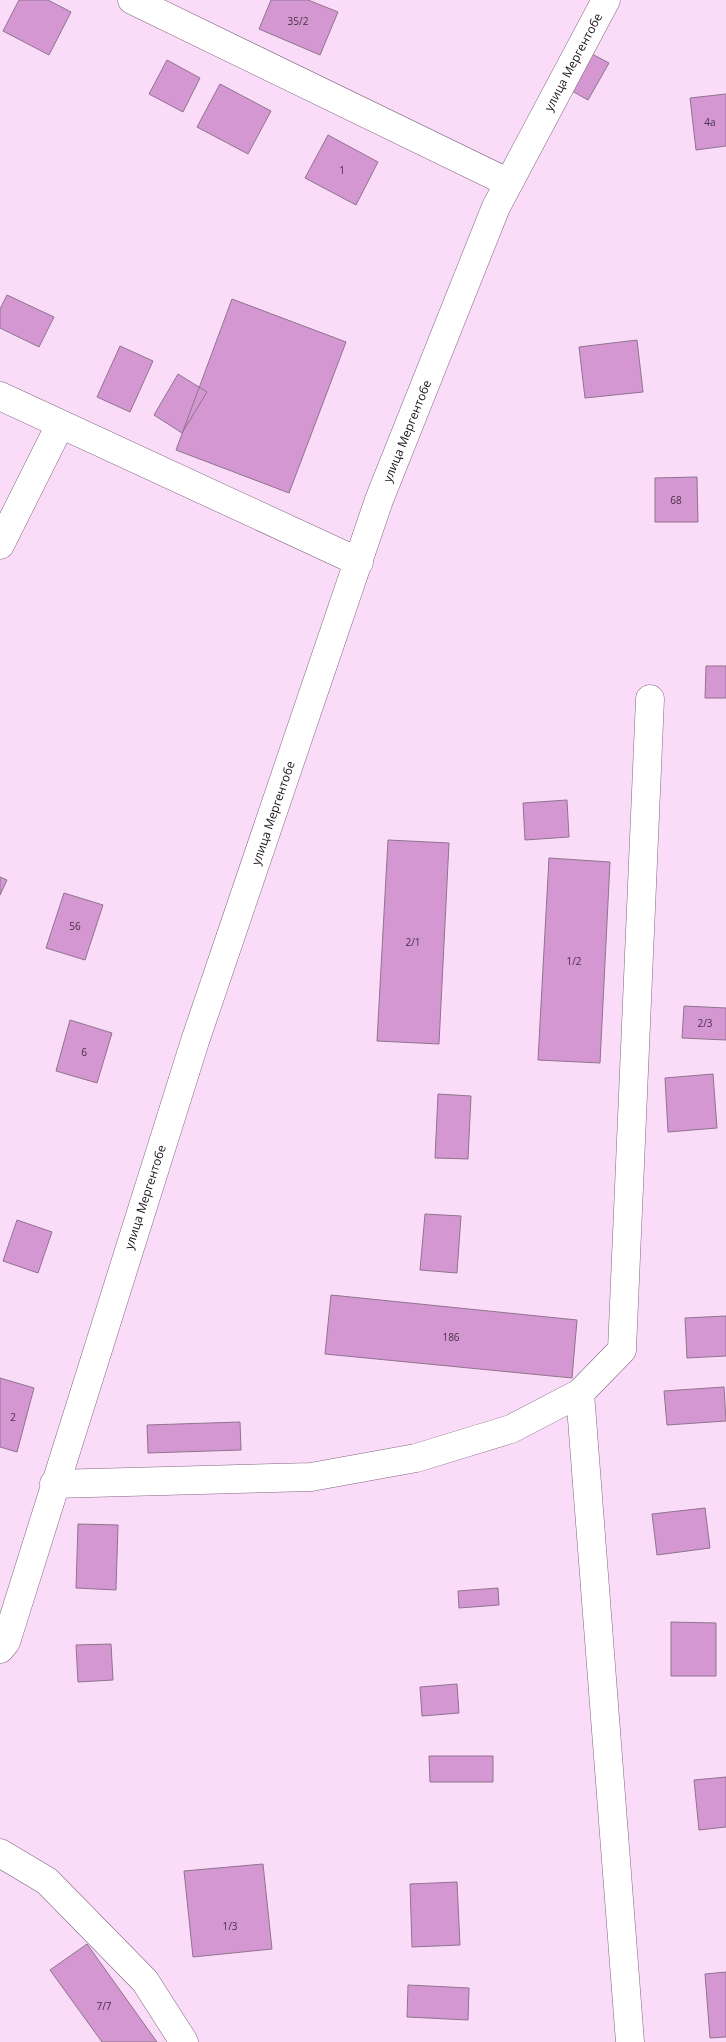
<svg xmlns="http://www.w3.org/2000/svg" width="726" height="2042" font-family="'Open Sans',sans-serif">
	<rect width="100%" height="100%" fill="#fadcf8"/>
	<path fill="#d597d2" stroke="#8e748d" d="M19,0H48L71,12L49,55L3,31Z
		M271,0H308L338,12L320,55L259,29Z
		M592,54L609,63L588,100L572,91Z
		M167,60L200,78L183,112L149,94Z
		M220,84L271,111L248,154L197,127Z
		M726,94V146L696,150L690,98Z
		M328,135L378,162L356,205L305,178Z
		M7,295L54,317L39,347L0,328V309Z
		M232,299L346,342L289,493L176,450Z
		M637,340L643,392L585,398L579,347Z
		M120,346L153,361L130,412L97,397Z
		M178,374L207,392L182,433L154,415Z
		M697,477L698,522H655V478Z
		M706,666H726V698H705Z
		M567,800L569,837L525,840L523,803Z
		M388,840L449,843L439,1044L377,1041Z
		M549,858L610,862L600,1063L538,1060Z
		M0,877L7,880L0,895Z
		M64,893L103,905L85,960L46,948Z
		M684,1006L726,1008V1040L682,1038Z
		M70,1020L112,1033L97,1083L56,1071Z
		M713,1074L717,1128L668,1132L665,1078Z
		M438,1094L471,1096L468,1159L435,1158Z
		M425,1214L461,1216L457,1273L420,1270Z
		M17,1220L52,1232L38,1273L3,1261Z
		M331,1295L577,1320L572,1378L325,1354Z
		M726,1316V1356L687,1358L685,1318Z
		M0,1378L34,1388L17,1452L0,1447Z
		M724,1387L726,1421L667,1425L664,1391Z
		M240,1422L241,1450L148,1453L147,1425Z
		M705,1508L710,1548L657,1555L652,1514Z
		M78,1524L118,1525L116,1590L76,1588Z
		M498,1588L499,1605L459,1608L458,1591Z
		M671,1622L716,1623V1676H671Z
		M111,1644L113,1680L78,1682L76,1645Z
		M457,1684L459,1713L422,1716L420,1687Z
		M429,1756H493V1782H430Z
		M726,1777V1827L699,1830L694,1780Z
		M263,1864L272,1949L193,1957L184,1871Z
		M457,1882L460,1945L412,1947L410,1884Z
		M87,1944L157,2042H102L50,1970Z
		M726,1972V2037L710,2038L705,1974Z
		M408,1985L469,1988L468,2020L407,2017Z"/>
	<g fill="none" stroke-linecap="round" stroke-linejoin="round">
		<defs>
			<path id="street" d="M132,0L509,183
				M0,396L359,562
				M0,545L60,425
				M580,1393L630,2042
				M54,1484L311,1477L416,1458L511,1429L580,1393L622,1350L650,699
				M0,1649L6,1642L195,1041L379,500L496,207L606,0
				M0,1853L47,1881L145,1981L184,2042"/>
		</defs>
		<use href="#street" stroke="#80667f" stroke-width="29"/>
		<use href="#street" stroke="#fff" stroke-width="28"/>
	</g>
	<g text-anchor="middle" dominant-baseline="central" stroke-width="4" stroke-linejoin="round" paint-order="stroke">
		<g font-size="10" fill="#473046">
			<text x="298" y="21">35/2</text>
			<text x="710" y="122">4а</text>
			<text x="342" y="170">1</text>
			<text x="676" y="500">68</text>
			<text x="75" y="926">56</text>
			<text x="413" y="942">2/1</text>
			<text x="574" y="961">1/2</text>
			<text x="705" y="1023">2/3</text>
			<text x="84" y="1052">6</text>
			<text x="451" y="1337">186</text>
			<text x="13" y="1417">2</text>
			<text x="230" y="1926">1/3</text>
			<text x="104" y="2006">7/7</text>
		</g>
		<g font-size="12" fill="#180e18" stroke="#fff">
			<text transform="translate(573 62) rotate(-62)">улица Мергентобе</text>
			<text transform="translate(407 431) rotate(-68)">улица Мергентобе</text>
			<text transform="translate(273 813) rotate(-71)">улица Мергентобе</text>
			<text transform="translate(145 1197) rotate(-72)">улица Мергентобе</text>
		</g>
	</g>
</svg>
